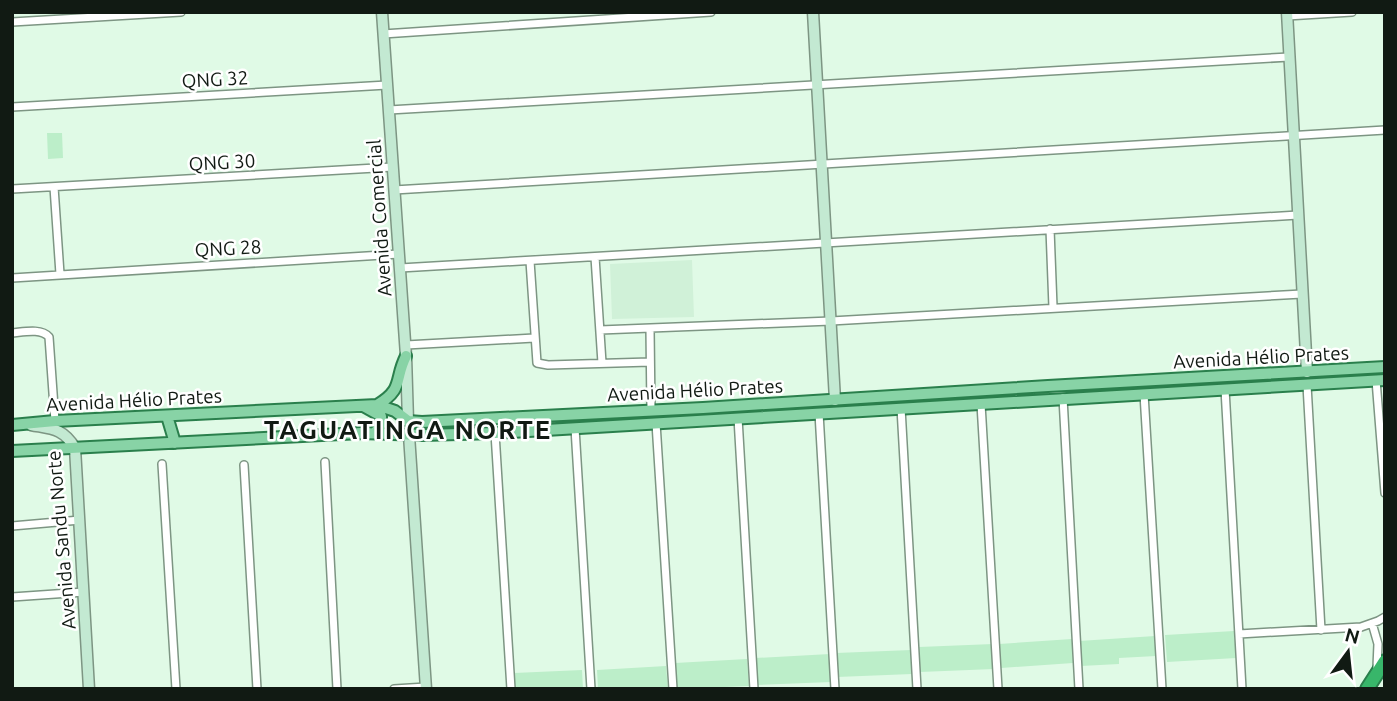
<svg xmlns="http://www.w3.org/2000/svg" width="1397" height="701" font-family="Ubuntu,sans-serif">
	<rect width="100%" height="100%" fill="#e0fae6"/>
	<path fill="#d0f1d8" d="M692,260L694,317L612,319L610,264Z"/>
	<path fill="#bceec9" d="M47,133H62L63,158L48,159Z
		M1234,631L1236,658L1167,662L1165,635Z
		M1155,636L1156,656L1119,658V664L1081,666L1079,641Z
		M1072,639L1073,663L1001,668L999,644Z
		M993,644L994,669L920,672L919,647Z
		M911,650L912,674L837,677L836,653Z
		M830,654L831,682L757,685L755,658Z
		M747,659L749,686L677,689L675,663Z
		M666,666L668,689H598L597,670Z
		M582,670L583,689H515L514,673Z"/>
	<g fill="none" stroke-linecap="round" stroke-linejoin="round">
		<defs>
			<path id="street" d="M1287,16L1352,12
				M12,22L181,12
				M383,34L711,12
				M12,107L387,85
				M389,110L1289,57
				M54,187L60,274
				M12,189L393,167
				M394,190L1385,130
				M1050,229L1053,307
				M595,257L602,363
				M530,261L537,363L548,365L650,362
				M400,268L1298,215
				M12,278L399,254
				M650,329L651,410
				M600,330L831,321L1302,294
				M12,333C24,332 41,328 49,337L55,421
				M406,345L534,338
				M1376,380L1385,493
				M1307,385L1321,630
				M1225,389L1242,689
				M1144,394L1162,689
				M1063,398L1079,689
				M981,404L998,689
				M901,408L917,689
				M819,413L835,689
				M738,418L754,689
				M656,423L673,689
				M575,428L591,689
				M495,433L511,689
				M325,462L337,689
				M162,464L176,689
				M244,465L257,689
				M12,526L80,520
				M12,597L84,592
				M1372,623L1378,644L1377,667
				M1239,634L1361,627L1378,621L1385,617
				M394,689L426,687"/>
			<path id="secondary" d="M382,12L406,356L408,421
				M813,12L835,400
				M1287,12L1307,372
				M31,425C52,429 63,428 75,448L89,689
				M409,435L426,689"/>
			<path id="primary" d="M377,405C404,389 394,380 406,356
				M363,406L381,416V424L377,430
				M167,416L175,443
				M12,425L55,421L377,405L395,411L408,421L422,422L703,408L1048,386L1385,367
				M12,451L361,433L423,435L495,433L1385,380"/>
			<path id="highway" d="M1367,689L1385,661"/>
		</defs>
		<use href="#street" stroke="#7d9583" stroke-width="10"/>
		<use href="#secondary" stroke="#7d9583" stroke-width="13"/>
		<use href="#primary" stroke="#2a7f4c" stroke-width="14"/>
		<use href="#highway" stroke="#2a7f4c" stroke-width="16"/>
		<use href="#street" stroke="#fff" stroke-width="7"/>
		<use href="#secondary" stroke="#c3e9d2" stroke-width="10"/>
		<use href="#primary" stroke="#88d3a6" stroke-width="10"/>
		<use href="#highway" stroke="#38b66a" stroke-width="12"/>
	</g>
	<g text-anchor="middle" dominant-baseline="central" stroke-width="5" stroke-linejoin="round" paint-order="stroke">
		<g font-size="19" fill="#111a13" stroke="#fff">
			<text transform="translate(215 79) rotate(-3)">QNG 32</text>
			<text transform="translate(222 162) rotate(-3)">QNG 30</text>
			<text transform="translate(379 218) rotate(-94)">Avenida Comercial</text>
			<text transform="translate(228 248) rotate(-3)">QNG 28</text>
			<text transform="translate(1261 357) rotate(-3)">Avenida Hélio Prates</text>
			<text transform="translate(695 390) rotate(-3)">Avenida Hélio Prates</text>
			<text transform="translate(134 400) rotate(-3)">Avenida Hélio Prates</text>
			<text transform="translate(61 540) rotate(-95)">Avenida Sandu Norte</text>
		</g>
		<g font-size="26" font-weight="bold" letter-spacing="2" fill="#111a13" stroke="#fff">
			<text x="408" y="429">TAGUATINGA NORTE</text>
		</g>
	</g>
	<rect width="1397" height="701" fill="none" stroke="#111a13" stroke-width="28"/>
	<g transform="translate(1348 652) rotate(15)" stroke="#ffffff" stroke-width="5" paint-order="stroke">
	<path d="M0-5L12 26L0 18L-12 26Z" fill="#111a13"/>
	<text y="-10" font-size="19" font-weight="bold" text-anchor="middle" fill="#111a13">N</text>
	</g>
</svg>
